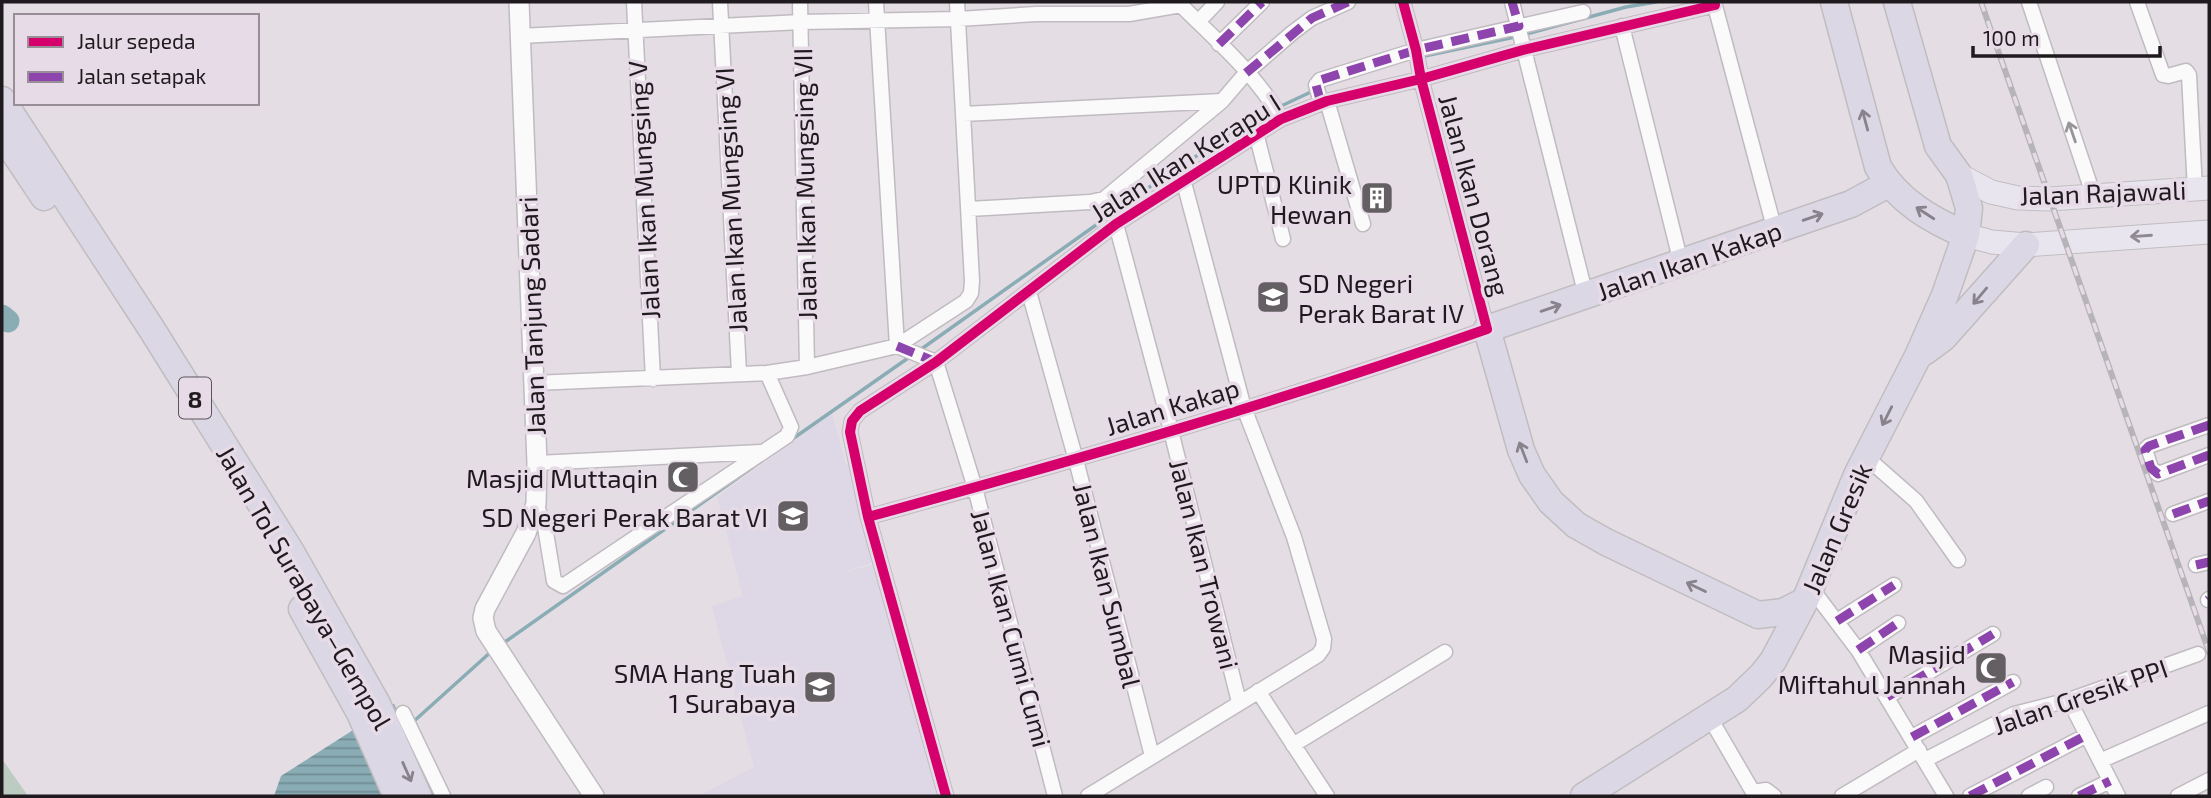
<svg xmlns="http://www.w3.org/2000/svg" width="2211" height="798" font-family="'Exo 2',sans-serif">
	<defs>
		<pattern id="water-rules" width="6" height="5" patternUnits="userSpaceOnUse" patternTransform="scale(1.75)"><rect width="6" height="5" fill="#8aacb5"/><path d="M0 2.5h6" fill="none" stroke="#708b93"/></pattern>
	</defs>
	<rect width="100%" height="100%" fill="#e4dee4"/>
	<path fill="#ddd7e6" d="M832,414L846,464L851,462L875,562L836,574L873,565L937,796H699L754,767L712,606L743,596L717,497Z"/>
	<path fill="#bcccc1" d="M2,759L28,796H2Z"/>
	<path fill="url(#water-rules)" d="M394,704L441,796H274L281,776Z"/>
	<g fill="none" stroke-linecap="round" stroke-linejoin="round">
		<path stroke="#8aacb5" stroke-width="3.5" d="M1523,35L1626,7L1656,2
			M1420,57L1515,37
			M1279,107L1313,91
			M920,350L1158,181L1252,120L1272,110
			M791,440L911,356
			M502,644L753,467
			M413,722L493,650"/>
		<path stroke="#8aacb5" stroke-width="23" d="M2,316L8,321"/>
		<defs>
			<path id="street" d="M634,2L653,379
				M720,2L739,373
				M800,2L807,367
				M876,2L897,346L936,362L975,488L1055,796
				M1178,2C1213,38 1257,74 1281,119
				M1512,2L1586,296
				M1714,2L1775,231
				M2029,2L2094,197
				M2137,2L2163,75L2168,76L2186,71L2189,75L2195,190
				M1198,22L1217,2
				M1622,26L1681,263
				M520,36L801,22L958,19L1036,14H1129L1181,5
				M1219,44L1262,2
				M1327,101L1363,224
				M1321,103L1316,85L1320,80L1416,50L1583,12
				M963,114L1222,101
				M1256,133L1283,239
				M969,209L1090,202L1104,199L1222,101L1246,73L1292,33L1312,18L1348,2
				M1116,224L1167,415L1239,702
				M1029,292L1076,460L1152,756
				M534,383L767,373L807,367L897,346L966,301L971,293L972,281L957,2
				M2209,425L2149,446L2145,450L2151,468L2158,474L2209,455
				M1866,457L1916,501L1958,560
				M537,463L761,452
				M536,504L545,527L554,581L563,586L787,436L791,427L767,373
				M2173,514L2209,501
				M868,517C1076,460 1283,401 1487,329L1421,79L1416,50L1403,2
				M2196,565L2209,562
				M1811,588L1858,650L1946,796
				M2208,600L2209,599
				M1837,621L1894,585
				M1858,650L1898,623
				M1258,691L1327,796
				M1887,697L1993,634
				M2069,700L2118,796
				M403,713L443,796
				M1710,718L1753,792L1766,790L1774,796
				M1912,737L2013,682
				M1293,745L1445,652
				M1925,760L2014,714L2069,700L2198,654
				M2100,761L2209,713
				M946,796L868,517L850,432L852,421L860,411L936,362L1116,224L1281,119L1327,101L1421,79L1523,50L1715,5
				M1088,796L1318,655L1323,648L1324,639L1294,537L1244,408L1183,179
				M1842,796L1919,750
				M1970,796L2087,735
				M2029,796L2046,787
				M2079,796L2110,781
				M2178,796L2209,780"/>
			<path id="secondary" d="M519,2L537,463L536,504L526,533L485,609L483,618L486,631L594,796"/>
			<path id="primary" d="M1959,175L1991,192L2018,198L2050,199L2209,188
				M1966,235L1992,242L2026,245L2209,232"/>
			<path id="highway" d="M1834,2L1878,167C1898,201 1931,220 1966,235
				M2,100L151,328L291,552L377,704L418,796
				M2,134L44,197
				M1924,352L1943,338L2026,245
				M1805,601L1783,612L1758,615L1606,542L1576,525L1551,502L1532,475L1521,450L1487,329L1851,204L1888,184
				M302,609L360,713L397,796
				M1584,796L1737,699L1761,676L1773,661L1805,601L1857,475L1918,356L1945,295L1966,235L1969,208L1959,175L1938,146L1897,2"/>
		</defs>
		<use href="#street" stroke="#c0bbc0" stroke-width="17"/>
		<use href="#secondary" stroke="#c0bbc0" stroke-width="22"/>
		<use href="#primary" stroke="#c0bdc0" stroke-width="25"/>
		<use href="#highway" stroke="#c0bdc0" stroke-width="29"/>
		<use href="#street" stroke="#fbfafb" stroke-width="14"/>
		<use href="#secondary" stroke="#fbfafb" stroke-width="19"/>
		<use href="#primary" stroke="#e9e5ee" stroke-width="23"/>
		<use href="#highway" stroke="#dcd7e5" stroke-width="26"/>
		<defs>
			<path id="rail" d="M1981,2L2209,652"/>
		</defs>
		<use href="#rail" stroke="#b6b4b6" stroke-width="6"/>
		<use href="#rail" stroke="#e7dbe7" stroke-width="3.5" stroke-dasharray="10" stroke-linecap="butt"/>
		<path stroke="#8e44ad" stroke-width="9" stroke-dasharray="18 9" stroke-linecap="butt" d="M1219,44L1262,2
			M1246,73L1312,18L1348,2
			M1321,103L1316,85L1320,80L1416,50L1519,26L1512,2
			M897,346L936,362
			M2209,425L2149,446L2145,450L2151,468L2158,474L2209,455
			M2173,514L2209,501
			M2196,565L2209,562
			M2208,600L2209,599
			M1837,621L1894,585
			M1858,650L1898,623
			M1887,697L1993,634
			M1912,737L2013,682
			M1970,796L2087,735
			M2079,796L2110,781"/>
		<defs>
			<path id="cycleway" d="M868,517C1076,460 1283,401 1487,329L1421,79L1416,50L1403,2
				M946,796L868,517L850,432L852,421L860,411L936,362L1116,224L1281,119L1327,101L1421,79L1523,50L1715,5L1714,2"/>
		</defs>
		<use href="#cycleway" stroke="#e7dbe7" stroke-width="15"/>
		<use href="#cycleway" stroke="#d6006c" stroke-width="10"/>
	</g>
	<defs><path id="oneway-shaft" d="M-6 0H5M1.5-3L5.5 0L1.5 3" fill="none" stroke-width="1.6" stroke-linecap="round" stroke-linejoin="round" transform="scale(1.75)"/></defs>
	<g stroke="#87828b">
		<use href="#oneway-shaft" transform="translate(1865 120) rotate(-105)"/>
		<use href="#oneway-shaft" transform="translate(1925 213) rotate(-147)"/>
		<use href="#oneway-shaft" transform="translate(1813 217) rotate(-19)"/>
		<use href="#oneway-shaft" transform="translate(1980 296) rotate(130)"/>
		<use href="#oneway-shaft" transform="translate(1551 308) rotate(-19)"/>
		<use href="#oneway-shaft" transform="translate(1887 416) rotate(117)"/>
		<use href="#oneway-shaft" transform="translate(1523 452) rotate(-111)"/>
		<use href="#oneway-shaft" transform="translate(1696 587) rotate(-154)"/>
		<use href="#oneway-shaft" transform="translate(407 772) rotate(66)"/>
	</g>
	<use stroke="#989598" href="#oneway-shaft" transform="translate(2072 132) rotate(-109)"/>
	<use stroke="#8e8a90" href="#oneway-shaft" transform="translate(2141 236) rotate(176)"/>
	<defs>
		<symbol id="building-square" viewBox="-11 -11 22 22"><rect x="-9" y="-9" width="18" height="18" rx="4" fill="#645f63" stroke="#e7dbe7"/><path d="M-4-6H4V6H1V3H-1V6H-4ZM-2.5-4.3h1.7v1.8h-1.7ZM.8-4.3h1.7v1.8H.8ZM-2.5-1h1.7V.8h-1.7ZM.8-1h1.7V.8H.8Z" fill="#fff"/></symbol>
		<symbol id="school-square" viewBox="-11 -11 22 22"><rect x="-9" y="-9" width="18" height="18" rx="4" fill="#645f63" stroke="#e7dbe7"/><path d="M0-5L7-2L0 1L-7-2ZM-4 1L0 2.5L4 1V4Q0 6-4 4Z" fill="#fff"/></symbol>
		<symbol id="mosque-square" viewBox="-11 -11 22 22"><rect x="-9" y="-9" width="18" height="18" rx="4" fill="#645f63" stroke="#e7dbe7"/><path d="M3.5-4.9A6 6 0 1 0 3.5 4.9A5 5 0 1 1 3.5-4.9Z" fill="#fff"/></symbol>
	</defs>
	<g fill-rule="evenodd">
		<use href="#building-square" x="1358" y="179" width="38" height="38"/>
		<use href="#school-square" x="1254" y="278" width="38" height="38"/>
		<use href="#mosque-square" x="664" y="458" width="38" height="38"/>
		<use href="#school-square" x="774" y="497" width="38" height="38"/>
		<use href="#mosque-square" x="1972" y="649" width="38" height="38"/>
		<use href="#school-square" x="801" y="668" width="38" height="38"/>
	</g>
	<g text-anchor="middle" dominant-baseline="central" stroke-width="7" stroke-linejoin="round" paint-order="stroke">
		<rect fill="#e7dbe7" stroke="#5b545a" stroke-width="2" x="179" y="377.5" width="32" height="41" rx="5"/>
		<g font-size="24" font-weight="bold" fill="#1f1a1e">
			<text x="195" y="398">8</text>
		</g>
		<g font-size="26" fill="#1f1a1e" stroke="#e7dbe7">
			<text transform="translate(1185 157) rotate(-32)">Jalan Ikan Kerapu I</text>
			<text transform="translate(804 184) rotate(-91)">Jalan Ikan Mungsing VII</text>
			<text transform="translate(643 190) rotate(-93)">Jalan Ikan Mungsing V</text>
			<text transform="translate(2103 192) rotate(-2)">Jalan Rajawali</text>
			<text transform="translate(1475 195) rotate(75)">Jalan Ikan Dorang</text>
			<text transform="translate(730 200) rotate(-93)">Jalan Ikan Mungsing VI</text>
			<text transform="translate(1689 260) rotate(-19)">Jalan Ikan Kakap</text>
			<text transform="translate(531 316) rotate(-92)">Jalan Tanjung Sadari</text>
			<text transform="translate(1172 406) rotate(-17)">Jalan Kakap</text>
			<text transform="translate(1836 528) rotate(-67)">Jalan Gresik</text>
			<text transform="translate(1205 564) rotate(76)">Jalan Ikan Trowani</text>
			<text transform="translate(1108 585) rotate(76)">Jalan Ikan Sumbal</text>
			<text transform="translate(305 587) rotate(60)">Jalan Tol Surabaya–Gempol</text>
			<text transform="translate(1012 628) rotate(75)">Jalan Ikan Cumi Cumi</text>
			<text transform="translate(2080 696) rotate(-19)">Jalan Gresik PPI</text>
		</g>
		<g font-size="26" fill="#1f1a1e" stroke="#e7dbe7" text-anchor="end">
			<text x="1352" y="183">UPTD Klinik<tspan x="1352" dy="30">Hewan</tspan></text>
			<text x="1298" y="282" text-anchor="start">SD Negeri<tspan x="1298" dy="30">Perak Barat IV</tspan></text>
			<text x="658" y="477">Masjid Muttaqin</text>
			<text x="768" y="516">SD Negeri Perak Barat VI</text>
			<text x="1966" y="653">Masjid<tspan x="1966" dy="30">Miftahul Jannah</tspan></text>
			<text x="796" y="672">SMA Hang Tuah<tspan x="796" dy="30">1 Surabaya</tspan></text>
		</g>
	</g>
	<rect width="2211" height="798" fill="none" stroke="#1f1a1e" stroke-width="7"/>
	<rect x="14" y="14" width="245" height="91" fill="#e7dbe7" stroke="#978e97" stroke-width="2"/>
	<rect x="28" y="37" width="35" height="10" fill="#d6006c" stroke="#978e97" stroke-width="2"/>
	<text x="77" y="49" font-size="21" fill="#1f1a1e">Jalur sepeda</text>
	<rect x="28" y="72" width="35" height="10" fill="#8e44ad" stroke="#978e97" stroke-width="2"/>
	<text x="77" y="84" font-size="21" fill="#1f1a1e">Jalan setapak</text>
	<path d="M1973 46v10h187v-10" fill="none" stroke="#1f1a1e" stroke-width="3.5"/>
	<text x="1983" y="46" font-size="21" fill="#1f1a1e" stroke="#e7dbe7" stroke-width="5" paint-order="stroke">100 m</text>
</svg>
